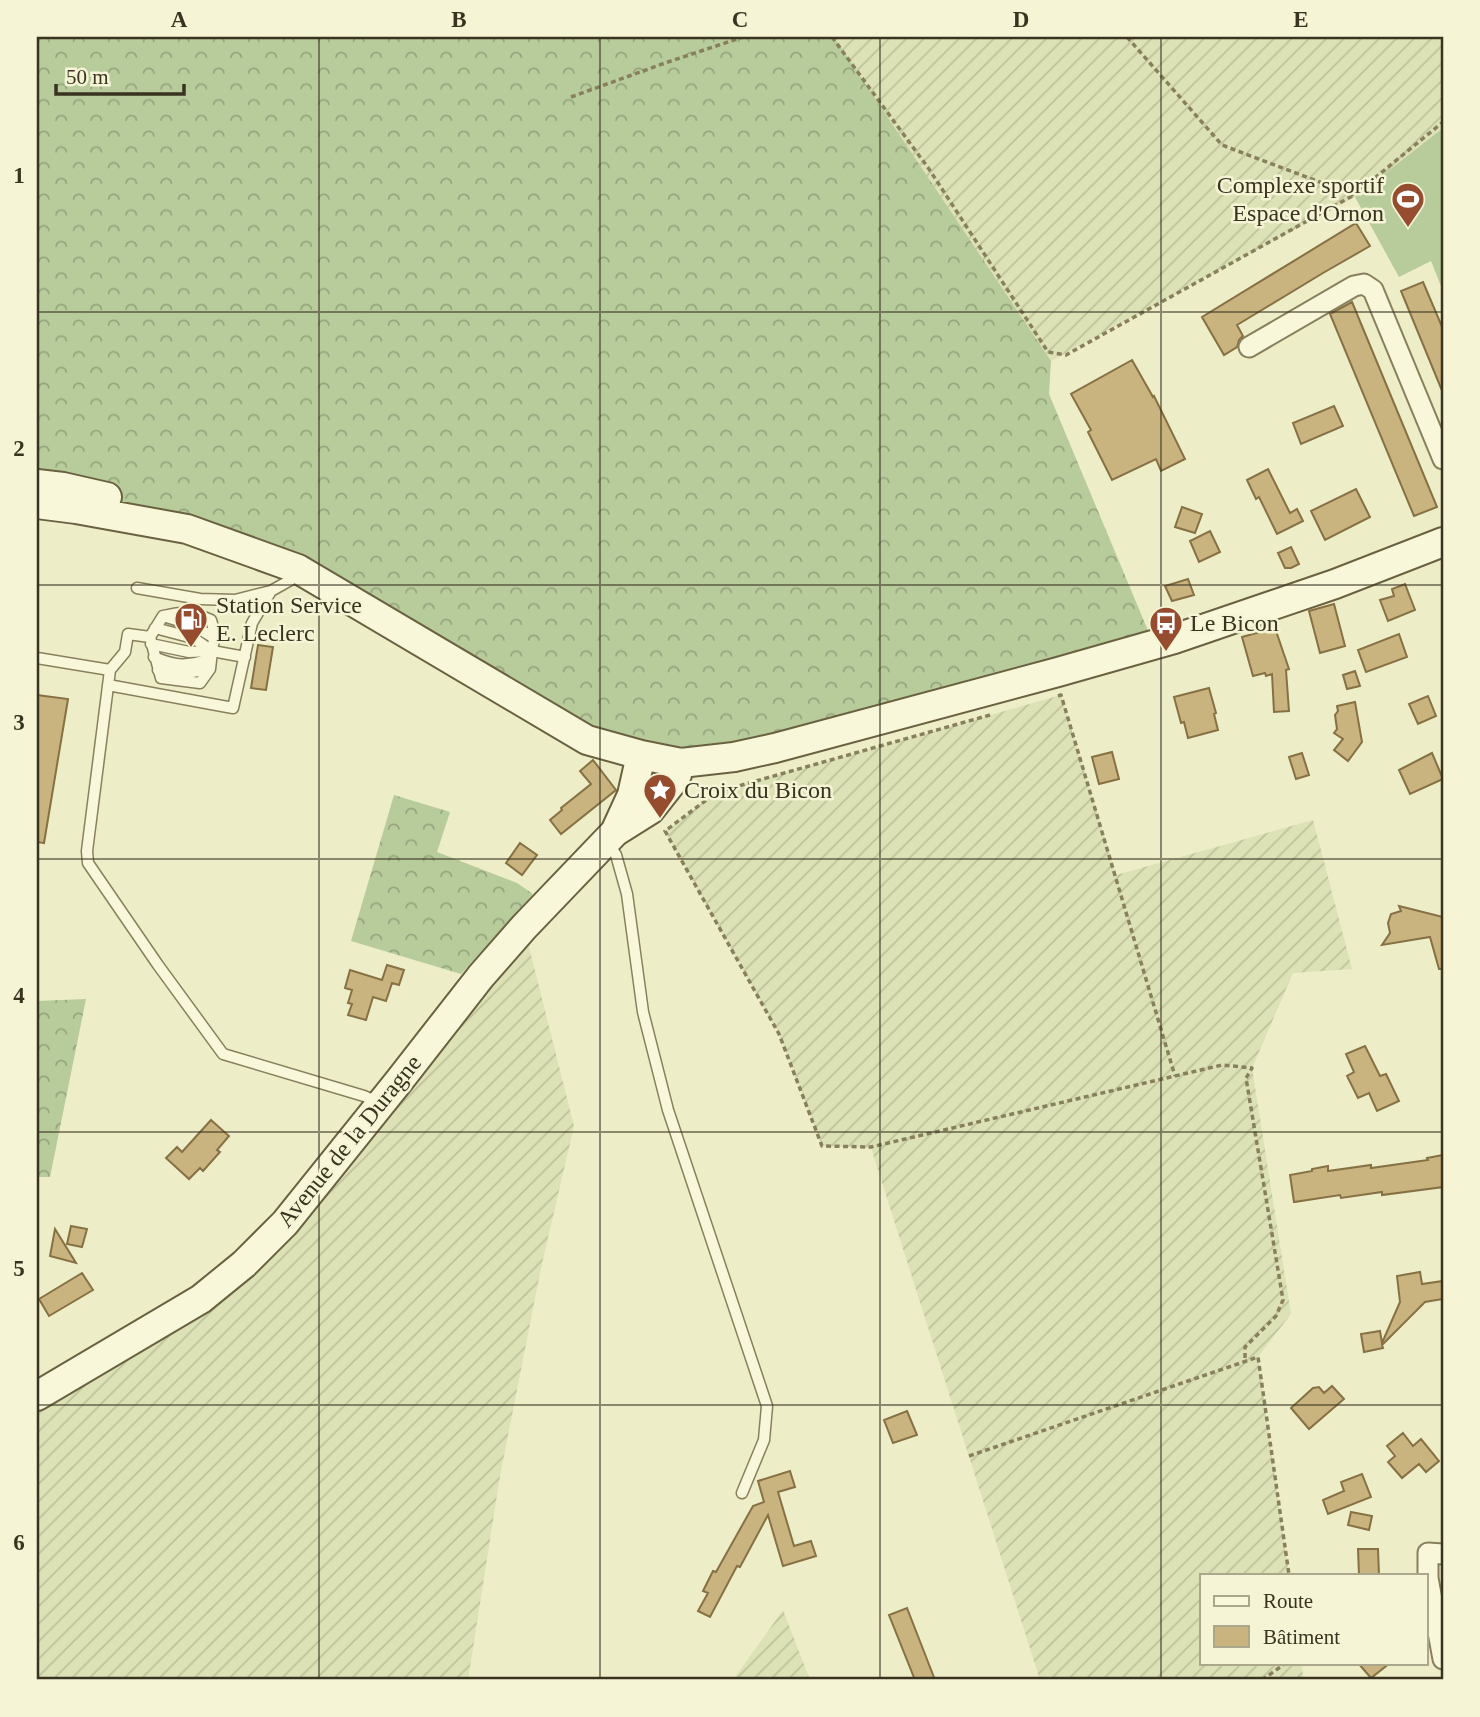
<svg xmlns="http://www.w3.org/2000/svg" width="1480" height="1717" font-family="Georgia,serif">
	<defs>
		<pattern id="farmland-furrows" width="10" height="10" patternUnits="userSpaceOnUse" patternTransform="scale(1.75)"><rect width="10" height="10" fill="#dce2b5"/><path d="M-1 1l2-2M0 10L10 0M9 11l2-2" fill="none" stroke="#bec29b"/></pattern>
		<pattern id="forest-crowns" width="20" height="18" patternUnits="userSpaceOnUse" patternTransform="scale(1.75)"><rect width="20" height="18" fill="#b7cb9b"/><path d="M2 6a3 3 0 1 1 6 0M12 15a3 3 0 1 1 6 0" fill="none" stroke="#96a57e"/></pattern>
	</defs>
	<rect width="100%" height="100%" fill="#ededc7"/>
	<path fill="url(#farmland-furrows)" d="M834,37H1443V128L1355,197L1051,361Z
		M1061,695L1116,875L1313,820L1352,969L1293,973L1252,1068L1291,1314L1258,1357L1289,1575H1202V1663H1301L1304,1680H1040L871,1148L822,1146L779,1034L665,831L717,792Z
		M524,927L574,1126L541,1268L500,1476L468,1680H37V1396L201,1299Z
		M783,1610L810,1680H733Z"/>
	<path fill="url(#forest-crowns)" d="M37,37H834L1051,361L1049,394L1154,645L775,748L641,755L298,569L37,504Z
		M394,795L450,812L437,852L517,883L533,894L461,974L351,941Z
		M86,999L50,1177H37V1001Z"/>
	<path fill="#b7cb9b" d="M1443,128V291L1431,261L1399,277L1355,197Z"/>
	<path fill="#c9b37f" stroke="#867144" stroke-width="2" d="M1356,223L1370,246L1323,273L1237,325L1243,336L1239,340L1237,347L1224,355L1202,317Z
		M1423,282L1443,329V393L1401,291Z
		M1352,302L1437,507L1414,516L1330,314Z
		M1132,360L1153,397L1154,396L1185,459L1161,471L1156,459L1112,480L1088,432L1091,430L1071,394Z
		M1334,406L1343,426L1301,444L1293,423Z
		M1268,469L1290,513L1297,509L1303,521L1277,534L1259,497L1256,499L1247,480Z
		M1356,489L1370,517L1325,540L1311,511Z
		M1182,507L1202,514L1195,533L1175,527Z
		M1210,531L1220,552L1199,562L1190,541Z
		M1291,547L1299,564L1291,568H1285L1278,553Z
		M1188,579L1194,595L1172,601L1165,586Z
		M1405,584L1415,610L1388,621L1380,600L1394,596L1392,589Z
		M1334,604L1345,646L1320,653L1309,611Z
		M1275,628L1289,669L1286,670L1289,711L1274,712L1272,674L1266,676L1265,673L1253,676L1242,637Z
		M1399,634L1407,657L1366,672L1358,650Z
		M258,645L273,647L266,690L251,688Z
		M1355,671L1360,686L1347,689L1343,675Z
		M1209,688L1216,713L1214,714L1218,730L1188,738L1184,722L1181,723L1174,697Z
		M37,695L68,699L44,843L37,842Z
		M1428,696L1436,716L1418,724L1409,704Z
		M1355,702L1362,742L1348,761L1334,750L1343,739L1334,733L1337,729L1335,715L1338,711L1337,706Z
		M1112,752L1119,779L1099,784L1092,757Z
		M1302,753L1309,775L1296,779L1289,757Z
		M1432,753L1443,779L1410,794L1399,770Z
		M593,760L616,790L561,834L550,820L562,810L561,808L591,784L580,771Z
		M520,843L537,855L522,875L506,863Z
		M1399,906L1443,917V969H1439L1430,937L1382,945L1390,933L1388,923L1391,914L1401,911Z
		M387,965L404,970L399,985L392,983L386,1001L373,997L366,1020L348,1015L352,1004L348,1003L352,990L345,988L350,970L382,980Z
		M1365,1046L1380,1076L1386,1074L1399,1101L1377,1111L1369,1093L1358,1098L1347,1076L1354,1072L1346,1054Z
		M211,1120L229,1136L217,1150L220,1152L203,1171L200,1168L189,1179L166,1158L177,1147L182,1152Z
		M1443,1155V1187L1382,1195V1192L1341,1198L1340,1195L1294,1202L1290,1175L1312,1171V1169L1328,1166V1171L1371,1165V1168L1428,1160L1427,1158Z
		M71,1226L87,1229L82,1247L67,1244Z
		M55,1229L76,1263L50,1256Z
		M1420,1272L1422,1284L1443,1281V1299L1425,1302L1382,1345L1383,1348L1364,1352L1361,1334L1380,1331L1382,1343L1400,1302L1397,1276Z
		M82,1273L93,1290L49,1316L39,1299Z
		M1332,1386L1344,1399L1309,1429L1291,1408L1313,1388L1319,1387L1324,1393Z
		M907,1411L917,1435L893,1443L884,1420Z
		M1403,1433L1413,1446L1421,1439L1439,1461L1426,1472L1419,1464L1402,1478L1388,1462L1395,1456L1387,1446Z
		M790,1471L795,1487L778,1492L794,1546L811,1541L816,1556L783,1566L768,1515L740,1567L737,1566L710,1617L698,1611L708,1593L703,1591L713,1571L716,1572L753,1506L764,1502L758,1481Z
		M1362,1474L1371,1497L1328,1514L1323,1500L1344,1491L1341,1482Z
		M1351,1512L1372,1516L1369,1530L1348,1525Z
		M1358,1549H1378L1379,1575H1359Z
		M907,1608L935,1680H915L889,1615Z
		M1358,1663H1390L1371,1678Z"/>
	<g fill="none" stroke-linecap="round" stroke-linejoin="round">
		<defs>
			<path id="lane" d="M137,588L200,599L235,600L271,591
				M163,616L193,625L214,638
				M155,628L193,638L212,651
				M150,637L161,678L200,683L210,669L212,651
				M151,644L189,652L211,651
				M154,657C178,667 186,666 211,659
				M37,658L110,670L87,851L88,863L158,965L223,1054L364,1096L378,1102
				M110,670L125,652L128,634L150,637L163,616C185,611 190,611 211,620L215,634L212,651L245,657
				M158,670L186,673L210,669
				M108,685L233,708L252,623L271,591L294,578H299
				M608,842L616,855L627,894L643,1012L668,1110L767,1406L764,1440L742,1493"/>
			<path id="street" d="M1249,347L1354,286L1364,284L1373,290L1443,459
				M1443,1554L1428,1553V1578L1443,1659"/>
			<path id="secondary" d="M37,484L63,487L107,497
				M37,504L76,509L187,529L298,569L587,740L641,755L681,763L734,757L775,748L1058,672L1174,639L1335,584L1443,542
				M615,832L650,810L676,777L681,763
				M37,1396L201,1299L244,1264L285,1223L399,1081L481,976L524,927L615,832L632,795L641,755"/>
		</defs>
		<use href="#lane" stroke="#88805d" stroke-width="13"/>
		<use href="#street" stroke="#88805d" stroke-width="23"/>
		<use href="#secondary" stroke="#6a6140" stroke-width="32"/>
		<path stroke="#88805d" stroke-width="3.5" stroke-dasharray="5 3.5" stroke-linecap="butt" d="M832,37L929,169L1048,352L1066,355L1354,195L1443,122
			M1127,37L1222,145L1354,195
			M571,97L665,63L743,37
			M1058,696L1061,695L1175,1076
			M990,715L717,792L665,831L779,1034L822,1146L871,1147L1222,1065L1252,1068L1246,1078L1283,1300L1276,1316L1245,1347V1361
			M969,1456L1258,1357L1289,1575
			M1262,1680L1286,1663"/>
		<use href="#lane" stroke="#f8f7da" stroke-width="10"/>
		<use href="#street" stroke="#f8f7da" stroke-width="19"/>
		<use href="#secondary" stroke="#f8f7da" stroke-width="28"/>
	</g>
	<path fill="none" stroke="#393320" stroke-width="2" stroke-opacity="0.55" d="M319,37V1680M600,37V1680M880,37V1680M1161,37V1680M37,312H1443M37,585H1443M37,859H1443M37,1132H1443M37,1405H1443"/>
	<defs>
		<symbol id="stadium-pin" viewBox="-11 -11 22 30"><path d="M0 17L-7.5 6A9.5 9.5 0 1 1 7.5 6Z" fill="#954c2f" stroke="#f5f5d6"/><path d="M0-5a6.5 5 0 1 0 0 10a6.5 5 0 1 0 0-10ZM-3.5-1.8h7v3.6h-7Z" fill="#fff"/></symbol>
		<symbol id="fuel-pin" viewBox="-11 -11 22 30"><path d="M0 17L-7.5 6A9.5 9.5 0 1 1 7.5 6Z" fill="#954c2f" stroke="#f5f5d6"/><path d="M-5.5-6h7V0h2V4h1.3V-2.5L3-4.5l.8-.8L6-3V5H2.5V1h-1V6h-7ZM-4.2-4.7v3.2H.2V-4.7Z" fill="#fff"/></symbol>
		<symbol id="bus-pin" viewBox="-11 -11 22 30"><path d="M0 17L-7.5 6A9.5 9.5 0 1 1 7.5 6Z" fill="#954c2f" stroke="#f5f5d6"/><path d="M-5-6H5V4H4V6H2V4H-2V6H-4V4H-5ZM-3.5-4V0h7V-4ZM-3.5 1.2v1.5H-2V1.2ZM2 1.2v1.5H3.5V1.2Z" fill="#fff"/></symbol>
		<symbol id="sight-pin" viewBox="-11 -11 22 30"><path d="M0 17L-7.5 6A9.5 9.5 0 1 1 7.5 6Z" fill="#954c2f" stroke="#f5f5d6"/><path d="M0-6L1.8-2.2L6-1.7L2.9 1.2L3.7 5.4L0 3.3L-3.7 5.4L-2.9 1.2L-6-1.7L-1.8-2.2Z" fill="#fff"/></symbol>
	</defs>
	<g fill-rule="evenodd">
		<use href="#stadium-pin" x="1389" y="180" width="38" height="52"/>
		<use href="#fuel-pin" x="172" y="600" width="38" height="52"/>
		<use href="#bus-pin" x="1147" y="604" width="38" height="52"/>
		<use href="#sight-pin" x="641" y="771" width="38" height="52"/>
	</g>
	<g text-anchor="middle" dominant-baseline="central" stroke-width="5" stroke-linejoin="round" paint-order="stroke">
		<g font-size="24" fill="#393320" stroke="#f5f5d6" text-anchor="start">
			<text x="1384" y="185" text-anchor="end">Complexe sportif<tspan x="1384" dy="28">Espace d'Ornon</tspan></text>
			<text x="216" y="605">Station Service<tspan x="216" dy="28">E. Leclerc</tspan></text>
			<text x="1190" y="623">Le Bicon</text>
			<text x="684" y="790">Croix du Bicon</text>
		</g>
		<g font-size="24" fill="#393320" stroke="#f5f5d6">
			<text transform="translate(349 1141) rotate(-51)">Avenue de la Duragne</text>
		</g>
	</g>
	<rect width="1480" height="1717" fill="none" stroke="#f5f5d6" stroke-width="77"/>
	<rect x="1200" y="1574" width="228" height="91" fill="#f5f5d6" stroke="#aaa78d" stroke-width="2"/>
	<rect x="1214" y="1596" width="35" height="10" fill="#f8f7da" stroke="#aaa78d" stroke-width="2"/>
	<text x="1263" y="1608" font-size="21" fill="#393320">Route</text>
	<rect x="1214" y="1626" width="35" height="21" fill="#c9b37f" stroke="#aaa78d" stroke-width="2"/>
	<text x="1263" y="1644" font-size="21" fill="#393320">Bâtiment</text>
	<path d="M56 84v10h128v-10" fill="none" stroke="#393320" stroke-width="3.5"/>
	<text x="66" y="84" font-size="21" fill="#393320" stroke="#f5f5d6" stroke-width="5" paint-order="stroke">50 m</text>
	<rect x="38" y="38" width="1404" height="1640" fill="none" stroke="#393320" stroke-width="2.5"/>
	<g font-size="23" text-anchor="middle" font-weight="bold" fill="#393320">
		<text x="179" y="27">A</text>
		<text x="459" y="27">B</text>
		<text x="740" y="27">C</text>
		<text x="1021" y="27">D</text>
		<text x="1301" y="27">E</text>
		<text x="19" y="183">1</text>
		<text x="19" y="456">2</text>
		<text x="19" y="730">3</text>
		<text x="19" y="1003">4</text>
		<text x="19" y="1276">5</text>
		<text x="19" y="1550">6</text>
	</g>
</svg>
